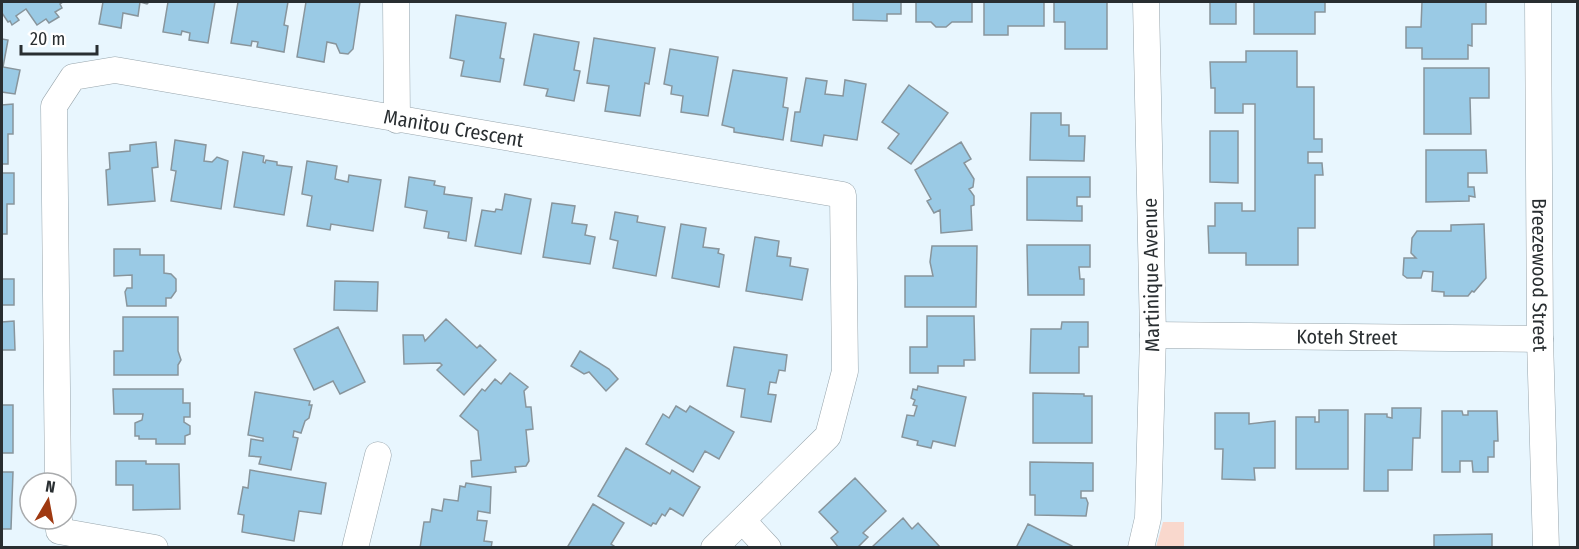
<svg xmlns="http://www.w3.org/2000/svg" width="1579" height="549" font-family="'Fira Sans Condensed',sans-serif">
	<rect width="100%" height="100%" fill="#e8f6fe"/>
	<path fill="#f9d8cd" d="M1163,522H1184V547H1156Z"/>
	<path fill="#9acae5" stroke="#88959c" stroke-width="1.5" d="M2,2H63L60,4L62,8L55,12L59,17L49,23L46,19L37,25L26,9L16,16L19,20L12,25L10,21L8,22L2,13Z
		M103,2H149L147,4L140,2L138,16L123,13L121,28L99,24Z
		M168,2H215L208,43L189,40L190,33L182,31L181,35L163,32Z
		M238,2H288L284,25L288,26L284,52L257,47L258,42L252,41L251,46L231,43Z
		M306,2H360L353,49L348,54L340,53L336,44L327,42L324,62L297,57Z
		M853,2H901V14H887V21L853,20Z
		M916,2H972V22H952L946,27H936L931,22H916Z
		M984,2H1044V26H1008V35H984Z
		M1054,2H1107V49H1065V22H1054Z
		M1210,2H1236V24H1210Z
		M1254,2H1325V12H1315V34H1254Z
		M1422,2H1486V24H1472V46L1468,45V59H1422V48H1406V27H1421Z
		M456,15L506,23L500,58L504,59L500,82L461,76L464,61L450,58Z
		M534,34L579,42L574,70L580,71L574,101L546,96L548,89L524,85Z
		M594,38L655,48L649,84L645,83L640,116L605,111L609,86L587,83Z
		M2,39L8,40L3,67L20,70L15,94L2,92Z
		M670,49L718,57L708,116L681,112L683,96L671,94L672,86L664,84Z
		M1246,51H1297V87H1314V139H1322V152H1308V163H1322L1323,175H1315V228H1298V265H1246V253H1209L1208,226H1215V203H1242V211H1255V104H1243V113H1215V88H1211L1210,62H1246Z
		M1424,68H1489V98H1470L1471,134H1424Z
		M733,70L787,78L783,107L788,108L783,140L734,132V128L722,125Z
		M806,78L827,81L825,94L843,96L845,80L866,84L857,140L824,135L822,146L791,141L795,112H800Z
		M909,85L948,113L911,164L888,148L899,134L882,122Z
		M13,104V134H8V164H2V105Z
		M1031,113H1061V125H1069V136H1085L1084,161L1030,160Z
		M1210,131H1238V183L1210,182Z
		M175,140L206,145L204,161L212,162L217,157L228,161L221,209L171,201L176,171L171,170Z
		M156,142L158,167L152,168L155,201L108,205L106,170L110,169L109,153L130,151V145Z
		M961,142L971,159L964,163L974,179L973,187L969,189L974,196V205L971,206L972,230L941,233L940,210L934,213L927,201L931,199L915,170Z
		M1426,150H1486L1487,173H1468V187H1474L1475,197L1469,196V201L1426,202Z
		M243,152L264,156L263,162L265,163L266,160L277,162V165L292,167L284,215L234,207Z
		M307,161L337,166L335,179L348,182L349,175L381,180L373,231L331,224L330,230L307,226L312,196L302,194Z
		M2,173H14V204H7V234H2Z
		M409,177L435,181L434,185L445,187L444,194L472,198L466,241L448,238L449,232L424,228L427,211L405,207Z
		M1027,177H1090V197H1077V206H1082V221L1027,220Z
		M505,194L531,199L521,254L475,246L482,210L495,212L496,209L502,210Z
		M552,203L575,206L572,223L587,225L585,235L595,237L590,264L543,257Z
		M615,212L638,216L637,222L665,227L656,276L613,268L618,241L610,239Z
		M681,224L706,228L703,247L719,249L718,253L724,255L719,287L672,278Z
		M1484,224L1486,278L1474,292L1472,291L1468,296H1444V292L1432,291L1433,272L1423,271L1421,278H1407L1403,275L1404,258H1416L1411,253L1412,238L1417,231H1451V225Z
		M755,237L779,241L777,256L791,258L790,266L808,269L802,300L746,291Z
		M1027,245H1090V267H1079L1080,279H1084V295H1028Z
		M932,246H977L976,307H905V276H933L930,262Z
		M114,249H140V255H164V273L171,274L176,279V291L171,298H166V306H127L125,292L127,288H132V275L114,276Z
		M2,279H14V305H2Z
		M335,281L378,282L377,311L334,310Z
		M927,316H974L975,360H964V366H938V373H910V347H927Z
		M123,317H178V351L181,360L178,365V375H114V351H123Z
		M446,319L477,348L480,345L496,360L464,395L437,370L442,365L440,363L404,364L403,335H423L425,341Z
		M14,321L15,350H2V322Z
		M1062,322H1088V347H1079V373H1030L1031,329H1061Z
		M338,327L365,382L340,394L333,381L314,390L294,349Z
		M734,347L787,355L785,371L779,370L776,383L770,382L768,394L776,395L771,422L741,417L745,389L727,386Z
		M580,351L609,369L618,379L606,391L589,372L584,374L571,366Z
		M510,373L528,387L524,391L526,407H531L533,429L526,430L529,461L526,466L515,467L516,472L472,477L471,461L481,460L478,431L460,416L482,389L485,391L495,379L501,384Z
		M918,386L966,397L955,446L933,441L931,448L917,445L918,441L902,437L907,415L914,416L917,406L913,405L915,400L911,398L913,389L917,390Z
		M113,389H183V403H190V417H184V422L190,426V434L185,436V444H156V439H139V436H135V423L142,420L143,414H114Z
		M255,392L310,401L309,405H312L309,418L305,421L301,433L294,431L293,437L298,438L291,470L259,464L261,457L249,456L251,439L263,441V438L248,435Z
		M1033,393L1084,394V396H1092V443H1033Z
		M2,405H13V453H2Z
		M676,406L686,412L690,406L734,432L719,459L705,451L693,472L646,444L663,414L669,418Z
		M1392,408H1421L1420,438H1413L1412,470H1388V491H1364L1365,414H1387V417L1392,418Z
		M1319,410H1348V469H1296V417H1315V422H1319Z
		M1442,411H1462L1463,415H1468V411H1497L1498,441H1494V457H1488V472H1473L1472,461H1460V472H1442Z
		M1215,413H1249V424L1275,421V468H1254L1255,480L1222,479L1223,449H1215Z
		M626,448L670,474L672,470L700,487L683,516L670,508L665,516L662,514L656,524L653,523L651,526L598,496Z
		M116,461H146V464H179L180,509L133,510V485H116Z
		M1030,462L1093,463V491H1081V498H1086L1088,503L1086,516L1035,515V495H1030Z
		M250,470L326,483L321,514L299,511L294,541L242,532L244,515L238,514L243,487L248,488Z
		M2,472H13L11,529H2Z
		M855,478L886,511L863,533L868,537L857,548H839L831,538L838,532L819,512Z
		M466,483L491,487L490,513L478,511L477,520L487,521L484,541L492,542L491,548H420L424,522H430L432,509L442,511L444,499L458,501L460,486L465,487Z
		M593,504L624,523L611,544L617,548H571L568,546Z
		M903,518L912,529L918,523L940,547L871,548Z
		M1028,524L1072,546V548H1020L1017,546Z
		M1492,534V548H1434V535Z"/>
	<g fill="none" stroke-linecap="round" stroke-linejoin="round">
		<defs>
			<g id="minor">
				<path d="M396,2L397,120"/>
				<path id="s1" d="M1538,2L1540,339L1546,548"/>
				<path id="s2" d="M1153,335L1540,339"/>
				<path id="s3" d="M58,483L54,106L73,77L115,70L843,195L845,371L828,436L714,548"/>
				<path d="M59,519V531L155,548"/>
				<path d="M743,521L768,548"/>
				<path d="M355,548L378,455"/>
				<path d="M1141,548L1148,518L1153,335L1146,2"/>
			</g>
		</defs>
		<use href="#minor" stroke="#98a5ac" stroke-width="27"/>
		<use href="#minor" stroke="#fff" stroke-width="26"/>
	</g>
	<g text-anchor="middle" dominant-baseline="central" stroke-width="6" stroke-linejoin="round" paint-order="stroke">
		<g font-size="20" fill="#292e31" stroke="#fff">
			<text stroke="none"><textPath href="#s3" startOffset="798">Manitou Crescent</textPath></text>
			<text transform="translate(1151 275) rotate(-91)">Martinique Avenue</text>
			<text stroke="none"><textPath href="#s1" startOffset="273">Breezewood Street</textPath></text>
			<text stroke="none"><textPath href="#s2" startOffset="194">Koteh Street</textPath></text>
		</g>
	</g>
	<rect width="1579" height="549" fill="none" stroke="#292e31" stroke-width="6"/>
	<g transform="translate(48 501) rotate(10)"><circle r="28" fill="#ffffff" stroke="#a9abad" stroke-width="1.5"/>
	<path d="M0-4.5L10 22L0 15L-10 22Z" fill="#9f3911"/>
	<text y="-9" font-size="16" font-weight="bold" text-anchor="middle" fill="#292e31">N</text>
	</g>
	<path d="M21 45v9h76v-9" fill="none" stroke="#292e31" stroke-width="3"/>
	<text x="30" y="45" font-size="18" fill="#292e31" stroke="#ffffff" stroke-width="4.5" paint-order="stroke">20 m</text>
</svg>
